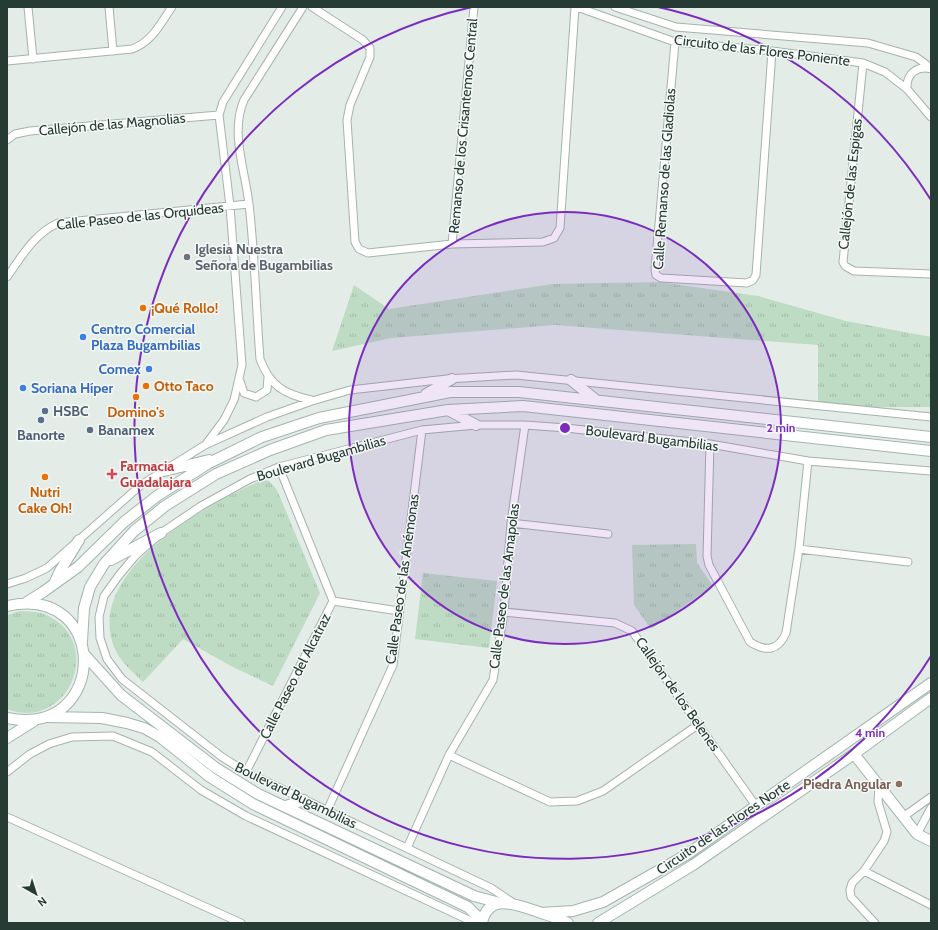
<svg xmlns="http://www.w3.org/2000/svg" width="938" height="930" font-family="Cabin,sans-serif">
	<defs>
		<pattern id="grass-tufts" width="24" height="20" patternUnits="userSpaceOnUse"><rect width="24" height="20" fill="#bedbc3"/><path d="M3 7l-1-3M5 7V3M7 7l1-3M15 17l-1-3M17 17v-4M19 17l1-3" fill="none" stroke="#a3bda8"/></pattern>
	</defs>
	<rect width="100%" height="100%" fill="#e3ece7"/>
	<path fill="url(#grass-tufts)" d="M659,282L758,296L846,321L931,337V407H818V345L555,325L391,338L332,351L354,285L389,309L553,284Z
		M263,480L269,481L277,490L320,593L273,686L231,666L183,639L143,682C132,671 120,662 114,647C85,571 207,503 263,480Z
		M696,544L697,563L713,586L651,629L634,605L632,545Z
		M423,573L497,581L489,648L415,639Z
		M20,611C27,612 37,611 44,614C107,640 69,733 7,709V615Z"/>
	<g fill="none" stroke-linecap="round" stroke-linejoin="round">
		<defs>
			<path id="street" d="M28,7L33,59
				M109,7L113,51
				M303,7L244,100C230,132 245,170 249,204C255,256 256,308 260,359C270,386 284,394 311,400
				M312,7L363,40L370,48V57L350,105L347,120L355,242L359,249L368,253L452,244L543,242L554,238L560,228L575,7
				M577,7L675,42L772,51L863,63L885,72L907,89L931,117
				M615,7L676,27L868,43L916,57L931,68
				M675,42L655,270L656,275L661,278L747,283L753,280L756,275L772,51
				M7,61L132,49C152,42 160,24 172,7
				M863,63L843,262L845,266L854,271L931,274
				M907,89C906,74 917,65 931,69
				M7,140L15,134L30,131L219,115
				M452,244L474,7
				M7,277C22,256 34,234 58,223L249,204
				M240,381L244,393L256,397L267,390L268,377
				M206,444L224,420L234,400L242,365L230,206L219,115L223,102L282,7
				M710,444L707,556L709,565L750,642C766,652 778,651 786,633L799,549L808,461
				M511,523L608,534
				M799,549L908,562
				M7,584L26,578L47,568L141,485L205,445L267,417L312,401L350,390L447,379L516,375L931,417
				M333,601L399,611
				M504,612L615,623L632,631L756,806
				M449,755L550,802L577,801L603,791L699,724
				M7,772L30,754L49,744L72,737L113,736L152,752L201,790L246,816L475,923
				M246,772L333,601L279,467
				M327,811L393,665L422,430
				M7,817L241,923
				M903,817L931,797
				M917,834L931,808
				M407,848L449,755L493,680L504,612L511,523L525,425
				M864,871L931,905
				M515,904L491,888L246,772L222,757L122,679L107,659L100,638L99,617L104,596L120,574L136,555L161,533L201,506L250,479L279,467L422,430L476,425H525L566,428L710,444L808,461L931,471
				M875,923L851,897L850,890L852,883L864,871L884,841L887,832L878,802L879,787"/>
			<path id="secondary" d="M571,380L596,400
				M426,394L452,379
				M448,410L476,425
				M164,471L209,460
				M111,560L161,533
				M54,584L60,571L79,540
				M27,602L43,592L78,567L124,522L157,496L209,463L262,437L319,418L450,392H519L931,437
				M7,606C109,582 110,739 7,718
				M82,642L84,608L90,587L104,564L134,531L165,506L216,474L270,450L326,430L448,410L523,406L931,451
				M84,654L121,695L216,768L258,794L474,896L500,903
				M47,717L102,718L127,723L144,728L160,737L210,777L253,804L468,907L482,921
				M7,738L34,721
				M854,754L917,834L931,841
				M286,806L304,800
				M541,913L573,911L603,902L686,855L931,683
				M482,923C488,892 517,905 536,911C547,915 558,918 568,923
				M598,923L693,865L854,754L931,698"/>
		</defs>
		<use href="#street" stroke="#a6b3ad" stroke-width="9"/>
		<use href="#secondary" stroke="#a3b6ae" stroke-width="12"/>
		<use href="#street" stroke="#fff" stroke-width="7"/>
		<use href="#secondary" stroke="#fff" stroke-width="10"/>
	</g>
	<circle cx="565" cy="428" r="216" fill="#7b2cbf" fill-opacity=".12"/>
	<g fill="none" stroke="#7b2cbf" stroke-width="2">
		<circle cx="565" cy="428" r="216"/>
		<path d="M931 656A431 431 0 1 1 472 7M658 7A431 431 0 0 1 931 200"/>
	</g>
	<circle fill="#6b7280" stroke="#f4f8f6" stroke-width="1.5" cx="187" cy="257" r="4"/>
	<g fill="#e8710a" stroke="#f4f8f6" stroke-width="1.5">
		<circle cx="143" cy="308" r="4"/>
		<circle cx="146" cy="386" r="4"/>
		<circle cx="136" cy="397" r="4"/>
		<circle cx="45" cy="477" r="4"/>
	</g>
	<g fill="#3f7fe0" stroke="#f4f8f6" stroke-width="1.5">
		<circle cx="83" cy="337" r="4"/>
		<circle cx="149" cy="369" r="4"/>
		<circle cx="23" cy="388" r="4"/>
	</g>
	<g fill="#5c6f8a" stroke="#f4f8f6" stroke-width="1.5">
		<circle cx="45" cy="411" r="4"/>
		<circle cx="41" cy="420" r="4"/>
		<circle cx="90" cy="430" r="4"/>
	</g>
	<path fill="#e0444e" stroke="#f4f8f6" stroke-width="1.5" d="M110 468h4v4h4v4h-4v4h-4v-4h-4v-4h4z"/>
	<circle fill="#8d6e63" stroke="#f4f8f6" stroke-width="1.5" cx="899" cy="784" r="4"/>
	<g text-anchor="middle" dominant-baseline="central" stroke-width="3" stroke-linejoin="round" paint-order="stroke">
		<g font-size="14" fill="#253b33" stroke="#f4f8f6">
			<text transform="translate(762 50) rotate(7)">Circuito de las Flores Poniente</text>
			<text transform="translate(112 124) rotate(-5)">Callejón de las Magnolias</text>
			<text transform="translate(463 126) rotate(-85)">Remanso de los Crisantemos Central</text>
			<text transform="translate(664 179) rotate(-86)">Calle Remanso de las Gladiolas</text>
			<text transform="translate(850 184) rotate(-84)">Callejón de las Espigas</text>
			<text transform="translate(140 216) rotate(-6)">Calle Paseo de las Orquideas</text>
			<text transform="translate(652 438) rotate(7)">Boulevard Bugambilias</text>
			<text transform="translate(321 458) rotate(-16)">Boulevard Bugambilias</text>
			<text transform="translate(402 579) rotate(-82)">Calle Paseo de las Anémonas</text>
			<text transform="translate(504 586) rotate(-83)">Calle Paseo de las Amapolas</text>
			<text transform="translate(295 676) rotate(-63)">Calle Paseo del Alcatraz</text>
			<text transform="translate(678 694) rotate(55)">Callejón de los Belenes</text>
			<text transform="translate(296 795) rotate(26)">Boulevard Bugambilias</text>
			<text transform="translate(723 827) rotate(-34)">Circuito de las Flores Norte</text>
		</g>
		<g font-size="14" font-weight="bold" fill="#5b616d" stroke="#f4f8f6" text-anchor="start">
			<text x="195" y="249">Iglesia Nuestra<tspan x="195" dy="16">Señora de Bugambilias</tspan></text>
		</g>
		<g font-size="14" font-weight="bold" fill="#c56008" stroke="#f4f8f6" text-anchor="start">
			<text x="151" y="308">¡Qué Rollo!</text>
			<text x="154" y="386">Otto Taco</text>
			<text x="136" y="412" text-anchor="middle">Domino's</text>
			<text x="45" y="492" text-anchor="middle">Nutri<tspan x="45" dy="16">Cake Oh!</tspan></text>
		</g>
		<g font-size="14" font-weight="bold" fill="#366cbe" stroke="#f4f8f6" text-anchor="start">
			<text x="91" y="329">Centro Comercial<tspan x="91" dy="16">Plaza Bugambilias</tspan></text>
			<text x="141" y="369" text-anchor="end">Comex</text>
			<text x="31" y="388">Soriana Híper</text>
		</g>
		<g font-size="14" font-weight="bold" fill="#4e5e75" stroke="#f4f8f6" text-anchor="start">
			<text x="53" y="411">HSBC</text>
			<text x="98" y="430">Banamex</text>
			<text x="41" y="435" text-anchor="middle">Banorte</text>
		</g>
		<g font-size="14" font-weight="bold" fill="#be3a42" stroke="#f4f8f6" text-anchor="start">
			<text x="120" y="466">Farmacia<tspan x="120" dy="16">Guadalajara</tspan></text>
		</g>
		<g font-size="14" font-weight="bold" fill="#785e54" stroke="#f4f8f6" text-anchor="end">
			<text x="891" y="784">Piedra Angular</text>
		</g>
	</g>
	<circle cx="565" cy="428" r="6" fill="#7b2cbf" stroke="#f4f8f6" stroke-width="2"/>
	<g font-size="12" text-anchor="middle" font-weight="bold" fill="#7b2cbf" stroke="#f4f8f6" stroke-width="3" stroke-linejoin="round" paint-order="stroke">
		<text x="781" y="432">2 min</text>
		<text x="870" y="737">4 min</text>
	</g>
	<rect width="938" height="930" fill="none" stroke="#253b33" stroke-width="16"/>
	<g transform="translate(36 894) rotate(141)" stroke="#f4f8f6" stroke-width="3" paint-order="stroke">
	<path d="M0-3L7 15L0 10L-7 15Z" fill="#253b33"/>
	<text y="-6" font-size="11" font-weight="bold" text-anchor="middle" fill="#253b33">N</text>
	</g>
</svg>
